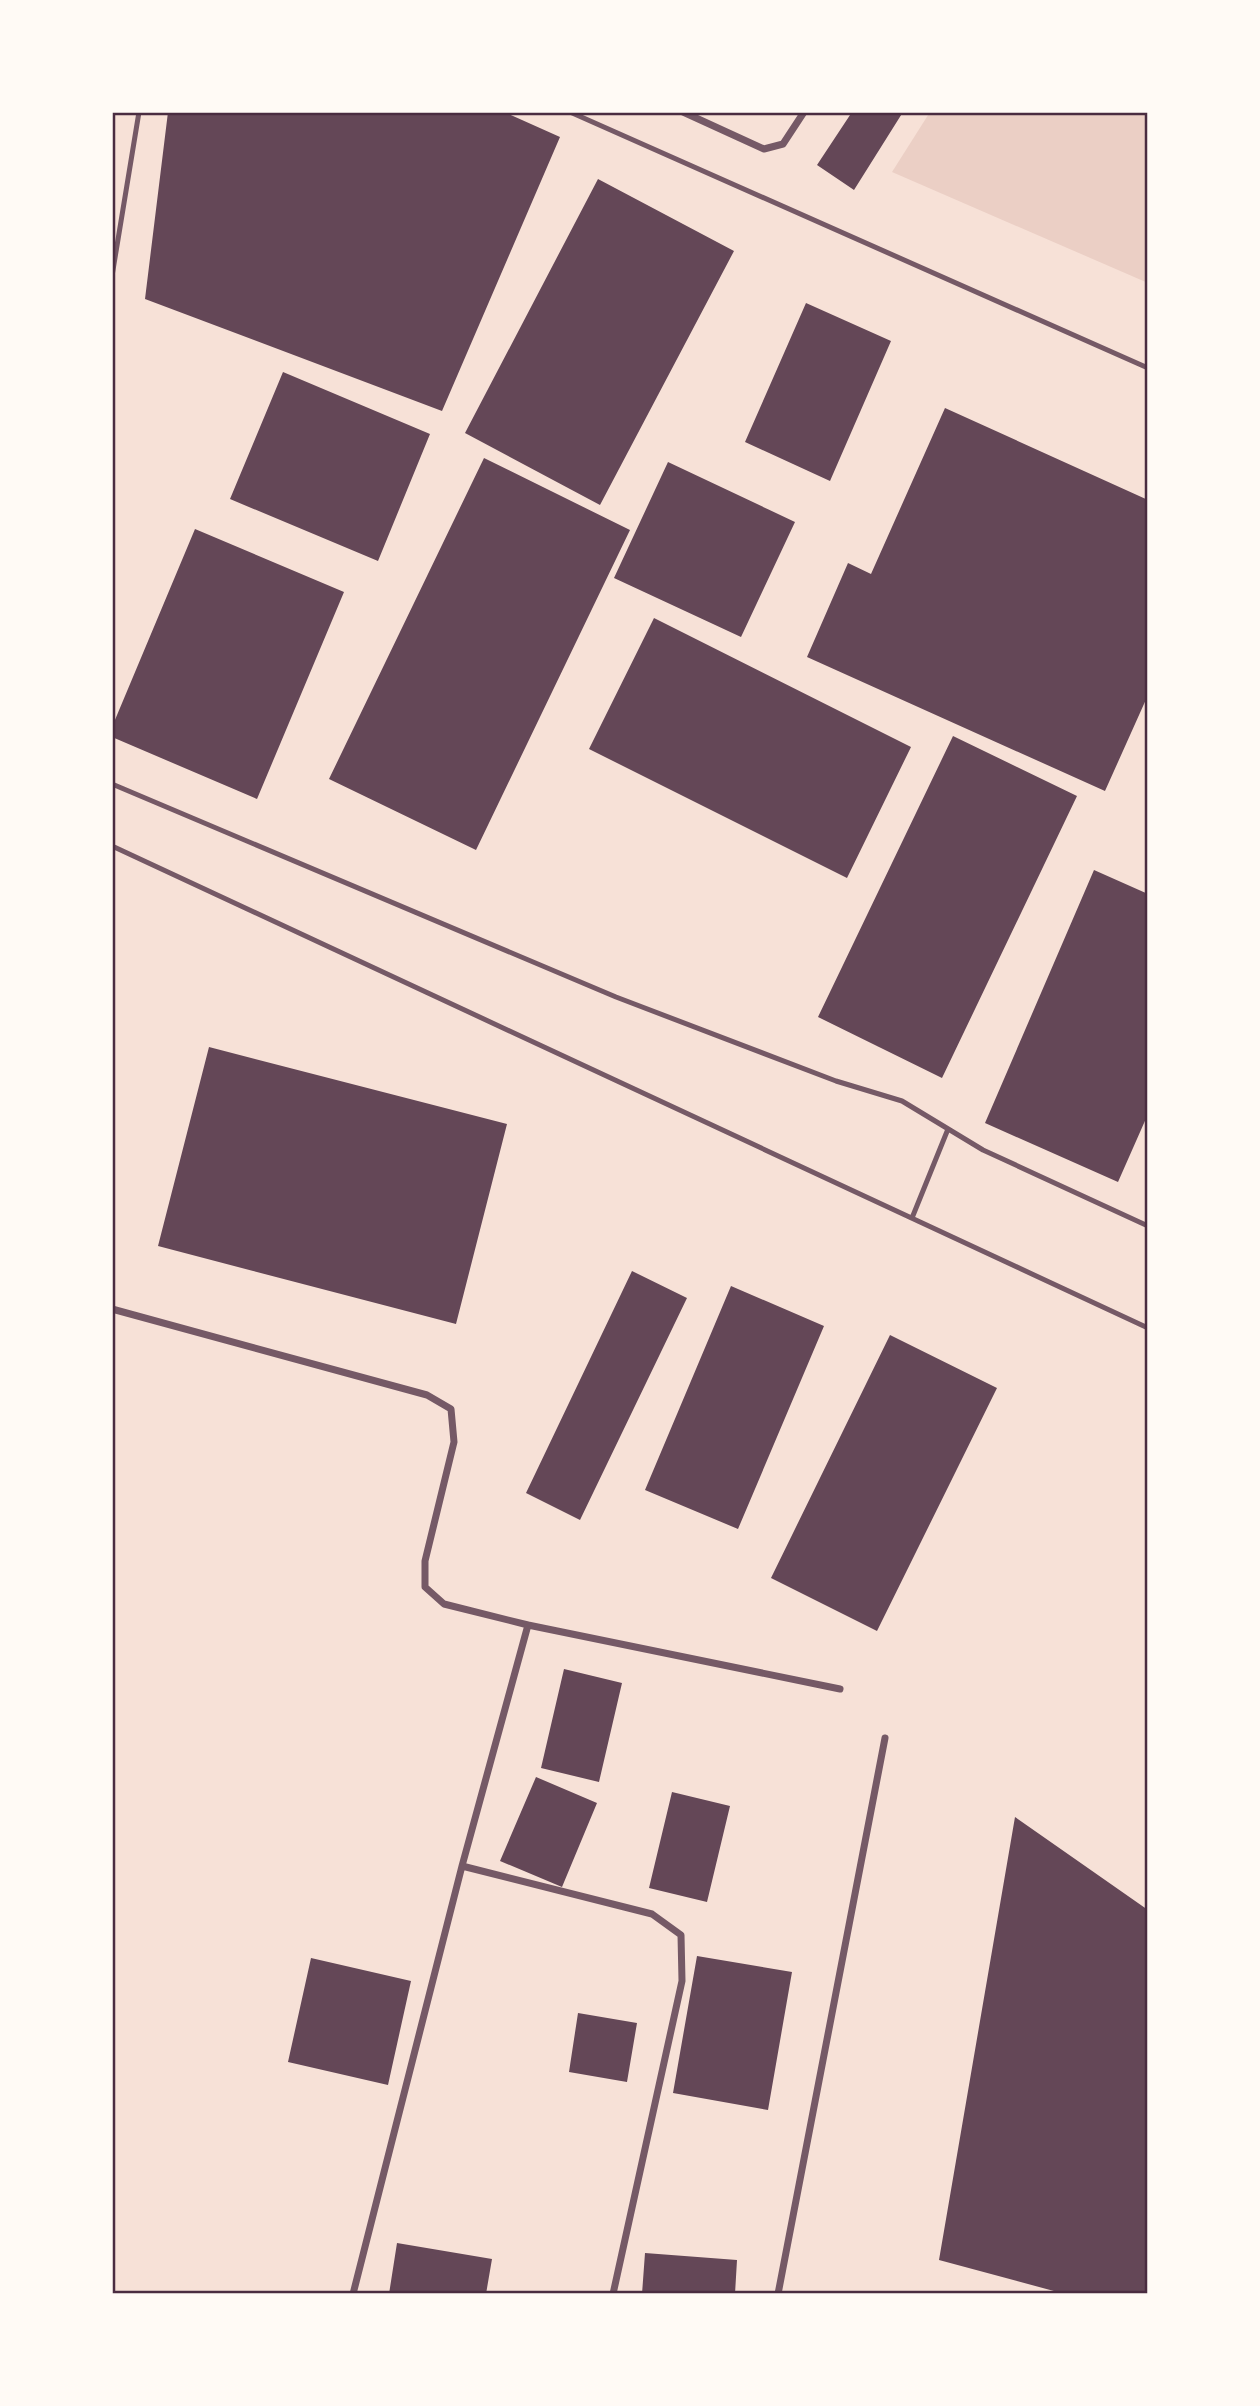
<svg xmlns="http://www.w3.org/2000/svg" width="1260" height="2406" font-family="Arial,sans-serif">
	<rect width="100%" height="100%" fill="#f7e1d7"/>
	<path fill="#ebcfc5" d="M930,112H1148V283L892,172Z"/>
	<path fill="#644757" d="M168,112H504L560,137L442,411L145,299Z
		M852,112H903L854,190L817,165Z
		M598,179L734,251L600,505L465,433Z
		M806,303L891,341L830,481L745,442Z
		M283,372L430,434L378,561L230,499Z
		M945,408L1148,500V695L1105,791L807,657L848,563L871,574Z
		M484,458L630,530L476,850L329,779Z
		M668,462L795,522L741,637L614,578Z
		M195,529L344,592L257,799L112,737V727Z
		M654,618L911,747L847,878L589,749Z
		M953,736L1077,796L942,1078L818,1017Z
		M1094,870L1148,894V1114L1118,1182L985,1123Z
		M209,1047L507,1124L456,1324L158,1246Z
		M632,1271L687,1298L580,1520L526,1493Z
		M731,1286L824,1326L738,1529L645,1490Z
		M890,1335L997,1388L877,1631L771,1578Z
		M564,1669L622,1683L599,1782L541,1768Z
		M536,1777L597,1803L562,1887L500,1861Z
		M672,1792L730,1806L707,1902L649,1888Z
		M1015,1817L1148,1910V2294H1065L939,2260Z
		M697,1956L792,1972L768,2110L673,2093Z
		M311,1958L411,1981L388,2085L288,2062Z
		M578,2013L637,2023L627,2082L569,2072Z
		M397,2243L492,2259L486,2294H389Z
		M645,2253L737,2260L735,2294H642Z"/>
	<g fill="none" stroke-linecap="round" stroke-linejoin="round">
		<path stroke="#755966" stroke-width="5" d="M570,112L1148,368
			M112,276L139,112
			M112,784L616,997L836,1081L902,1101L983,1150L1148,1226
			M112,846L1148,1328
			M912,1218L948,1129"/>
		<path stroke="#755966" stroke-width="7" d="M683,112L764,149L783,144L804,112
			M112,1309L427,1395L451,1409L454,1442L425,1561V1587L444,1604L528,1625L840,1689
			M462,1866L652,1914L681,1935L682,1981L613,2294
			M353,2294L462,1866L528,1625
			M778,2294L885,1738"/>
	</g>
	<rect width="1260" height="2406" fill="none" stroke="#fffaf5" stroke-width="228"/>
	<rect x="114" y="114" width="1032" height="2178" fill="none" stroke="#4a2c40" stroke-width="2.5"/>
</svg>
